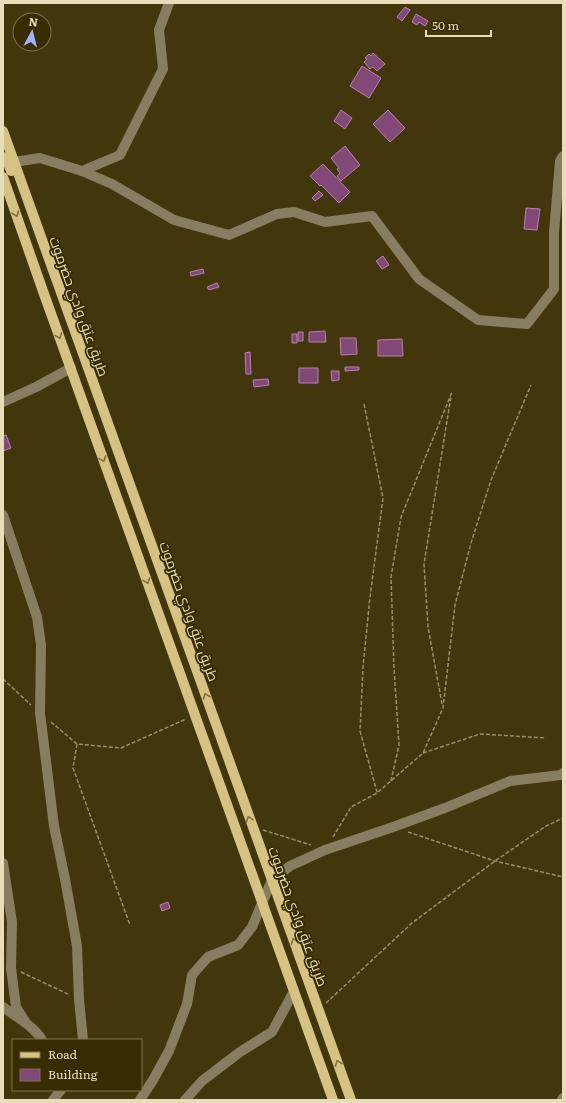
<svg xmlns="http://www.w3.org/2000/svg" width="566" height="1103" font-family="Literata,Cairo,serif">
	<rect width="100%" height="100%" fill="#42360d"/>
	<path fill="#804978" stroke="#bb7fb1" d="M405,7L410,10L402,21L397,17Z
		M416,14L428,21L425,26L419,22L417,25L412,22Z
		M373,53L385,64L377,71L373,67L370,69L364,62L367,59L365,58L369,54L371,56Z
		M362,66L381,78L369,98L350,86Z
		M341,110L352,118L345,129L334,121Z
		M388,110L405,128L390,142L373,124Z
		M345,146L360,165L341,181L337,176L340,173L337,169L339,168L331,158Z
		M323,164L350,192L339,203L321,185L320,186L310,176Z
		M319,191L323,195L315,201L312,198Z
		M526,208L540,209L537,230L524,229Z
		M383,256L389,265L382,269L376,261Z
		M203,269L204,273L191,276L190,272Z
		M217,283L219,287L209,290L207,287Z
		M325,331L326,342H309V332Z
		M298,332H303V341H298Z
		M292,334H297V343H292Z
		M340,338H356L357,354L341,355Z
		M402,339L403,356H378V340Z
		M250,352L251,374H246L245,353Z
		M345,367H359V370L345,371Z
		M299,368H318V383H299Z
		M331,371H339V380L332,381Z
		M268,379L269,385L254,387L253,380Z
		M6,435L11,448L3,451V436Z
		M168,902L170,908L162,911L160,905Z"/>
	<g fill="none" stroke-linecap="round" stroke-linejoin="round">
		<path stroke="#998e67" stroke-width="1.5" stroke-dasharray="4 2" stroke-linecap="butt" d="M364,404L383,498L370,597L363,667L360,731L377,792
			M3,679L31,705
			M442,704L428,627L424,564L451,396
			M51,722L77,744L121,748L186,719
			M77,744L73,768L130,925
			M423,753L480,734L546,738
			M391,781L399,745L394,668L391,577L401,517L452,392
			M263,830L311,845
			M408,832L495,861L563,877
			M333,837L351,807L377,793L423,753L443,708L455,605L471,543L491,480L531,385
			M21,972L70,995
			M326,1003L412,923L495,861L546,826L563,818"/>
		<path stroke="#877d60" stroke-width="10" d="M14,162L40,158L82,171L112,184L174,220L229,235L277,214L294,212L325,222L372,216L419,279L478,320L527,324L554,289V232L560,161L563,156
			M82,171L120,155L163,69L159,30L169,3
			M3,402L36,387L71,368
			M3,515L37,617L41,645L40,713L54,826L65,879L77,946L79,999L83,1040
			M3,863L12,922L11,968L16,1007L26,1023
			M3,1007C15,1016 35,1027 42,1040
			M53,1100L61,1090
			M140,1100L153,1080L169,1051L187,1004L192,975L208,957L238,945L252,927L272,880L290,866L325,850L393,827L445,808L510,781L561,775L563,773
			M185,1100L202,1081L240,1052L272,1032L294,991
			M562,1100L563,1098"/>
		<path stroke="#d6c384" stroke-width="10" d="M3,131L351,1100
			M3,157L7,161L11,171
			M3,177L44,294L333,1100"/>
	</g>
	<defs><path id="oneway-chevron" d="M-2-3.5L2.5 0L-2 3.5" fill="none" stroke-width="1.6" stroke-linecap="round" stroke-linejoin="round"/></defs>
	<g stroke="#7f703c">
		<use href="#oneway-chevron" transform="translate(16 214) rotate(71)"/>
		<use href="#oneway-chevron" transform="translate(59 336) rotate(70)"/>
		<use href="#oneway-chevron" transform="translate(103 459) rotate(70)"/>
		<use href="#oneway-chevron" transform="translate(147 581) rotate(70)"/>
		<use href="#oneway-chevron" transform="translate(206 696) rotate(-109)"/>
		<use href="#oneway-chevron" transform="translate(249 819) rotate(-110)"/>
		<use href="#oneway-chevron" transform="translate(294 941) rotate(-110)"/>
		<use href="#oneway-chevron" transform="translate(338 1063) rotate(-110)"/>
	</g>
	<g text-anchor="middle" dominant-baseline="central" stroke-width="3.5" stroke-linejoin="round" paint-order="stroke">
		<g font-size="14" fill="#e8ddb9" stroke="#372c02">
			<text transform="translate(80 306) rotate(70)">طريق عتق وادي حضرموت</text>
			<text transform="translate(190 611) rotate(70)">طريق عتق وادي حضرموت</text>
			<text transform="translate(299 916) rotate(70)">طريق عتق وادي حضرموت</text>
		</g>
	</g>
	<rect width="566" height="1103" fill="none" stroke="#e8ddb9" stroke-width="8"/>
	<rect x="12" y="1039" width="130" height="52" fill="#372c02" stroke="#7e734b"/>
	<rect x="20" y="1052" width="20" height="6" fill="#d6c384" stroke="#7e734b"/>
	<text x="48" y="1059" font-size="12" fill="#e8ddb9">Road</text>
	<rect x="20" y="1069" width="20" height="12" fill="#804978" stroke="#7e734b"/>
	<text x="48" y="1079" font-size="12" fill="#e8ddb9">Building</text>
	<g transform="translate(32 32) rotate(7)"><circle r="19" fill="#372c02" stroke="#7e734b"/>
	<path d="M0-3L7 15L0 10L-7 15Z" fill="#a0b3fd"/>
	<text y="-6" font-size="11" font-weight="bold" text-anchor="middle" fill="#e8ddb9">N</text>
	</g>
	<path d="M426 30v6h65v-6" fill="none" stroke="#e8ddb9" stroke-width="2"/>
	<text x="432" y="30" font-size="12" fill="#e8ddb9" stroke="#372c02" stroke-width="3" paint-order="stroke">50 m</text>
</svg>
